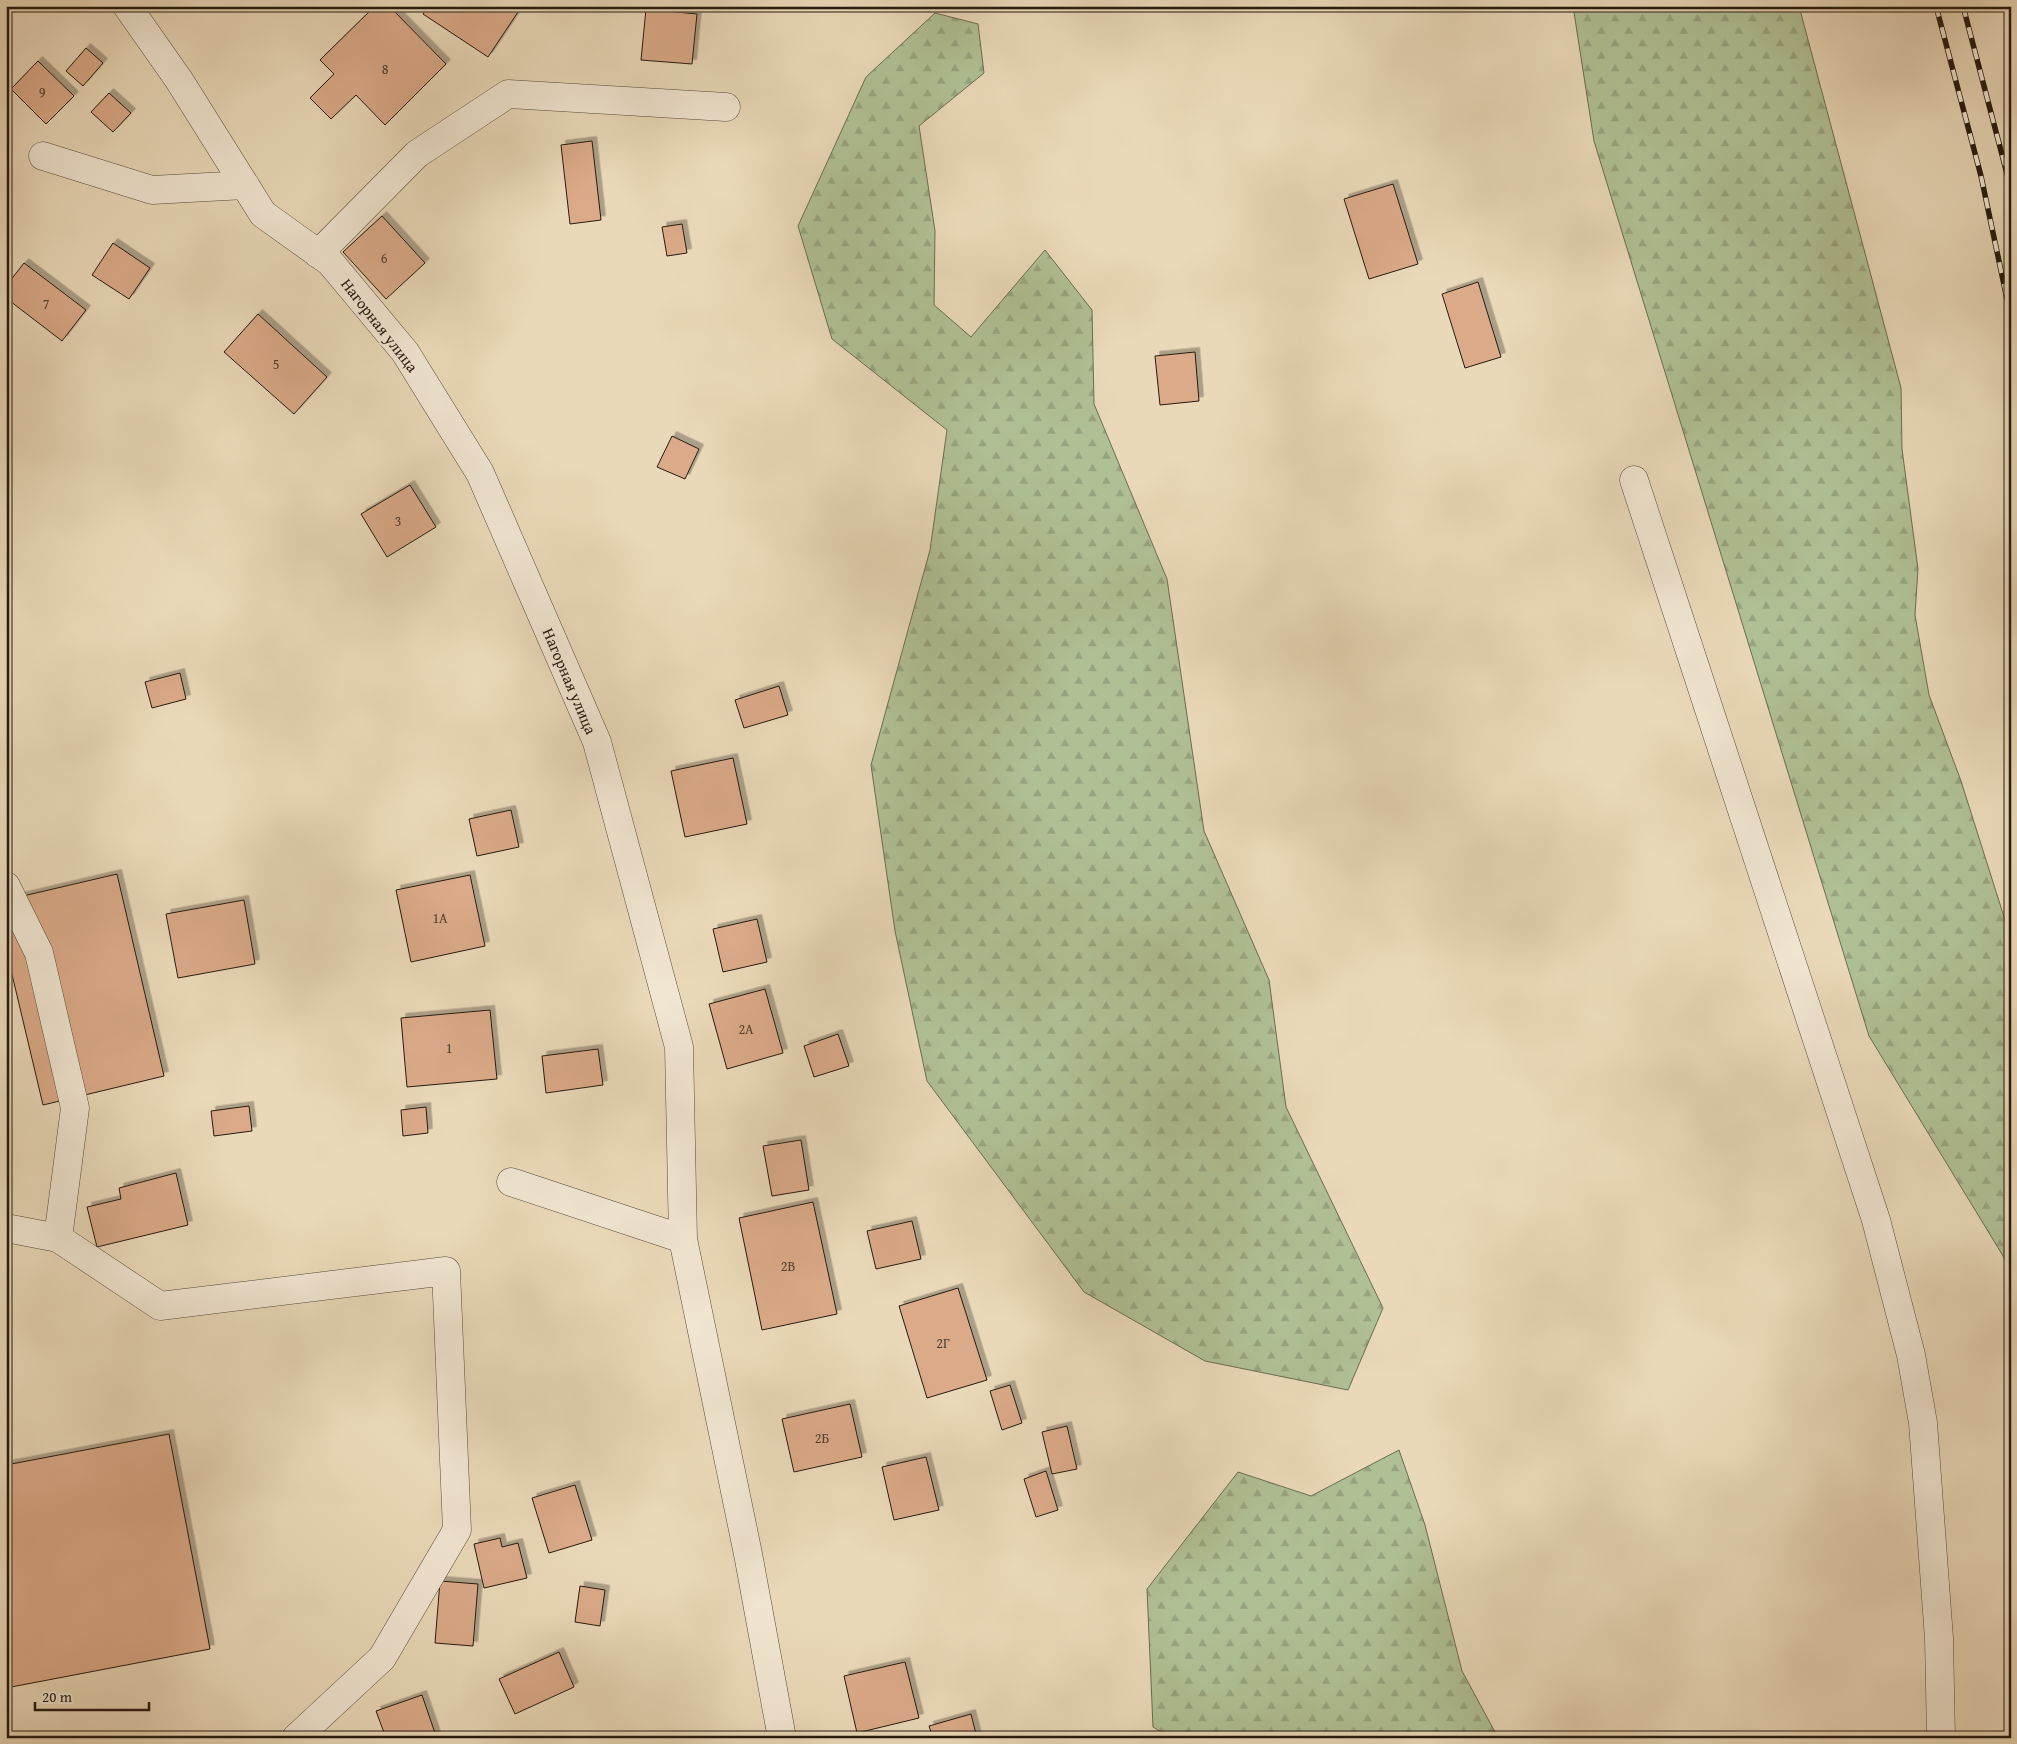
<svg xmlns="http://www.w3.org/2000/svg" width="2017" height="1744" font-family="'Gentium Book Plus',serif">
	<defs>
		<pattern id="forest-firs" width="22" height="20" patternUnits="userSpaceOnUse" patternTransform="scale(1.25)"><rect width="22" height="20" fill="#b0c095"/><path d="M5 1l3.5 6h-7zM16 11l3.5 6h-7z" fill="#97a47f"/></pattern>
		<filter id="shadow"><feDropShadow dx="4.5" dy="-4.5" stdDeviation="0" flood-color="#0004"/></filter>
	</defs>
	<rect width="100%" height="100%" fill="#ead9b9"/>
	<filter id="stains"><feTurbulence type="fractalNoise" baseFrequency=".004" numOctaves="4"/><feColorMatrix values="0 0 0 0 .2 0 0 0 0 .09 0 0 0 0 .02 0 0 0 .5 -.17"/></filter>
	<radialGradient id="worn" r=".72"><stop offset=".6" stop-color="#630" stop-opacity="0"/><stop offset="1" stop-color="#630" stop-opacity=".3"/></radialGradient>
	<path fill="url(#forest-firs)" stroke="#6a6d52" d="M1573,6H1799L1901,388L1902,449L1918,569L1915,615L1929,695L1961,781L2011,939V1269L1869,1036L1594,141Z
		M935,13L978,24L984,73L919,126L935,231L934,305L971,337L1045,250L1092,310L1094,404L1167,579L1204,831L1269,980L1286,1107L1383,1308L1348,1390L1205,1361L1084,1292L927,1081L895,931L871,765L930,550L947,430L832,339L798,226L866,77Z
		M1399,1450L1425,1525L1462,1671L1495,1732L1513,1738H1171L1153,1727L1147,1589L1238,1472L1311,1496Z"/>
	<path fill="#dbaa89" stroke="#251a0f" filter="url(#shadow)" d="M375,6H389L446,64L385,125L356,95L331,119L310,98L334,74L320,60Z
		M428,6H522L488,57L423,14Z
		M646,9L697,14L692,64L641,60Z
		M86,48L103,63L83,86L66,71Z
		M38,61L74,96L46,124L11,89Z
		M109,93L131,113L113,132L91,112Z
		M592,141L601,220L570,224L561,145Z
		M1393,184L1418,264L1369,279L1344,199Z
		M382,216L425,263L386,299L343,252Z
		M682,224L687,253L667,256L662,227Z
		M113,243L150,268L129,299L92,275Z
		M24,263L86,310L62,341L6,298V286Z
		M1478,282L1501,357L1465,368L1442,294Z
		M258,314L327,377L294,414L224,352Z
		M1195,352L1199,401L1160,405L1155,356Z
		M672,436L699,449L685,479L657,467Z
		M410,485L436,527L387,557L361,514Z
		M180,673L186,699L152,708L145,682Z
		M779,686L788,715L744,728L735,700Z
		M733,758L747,824L685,837L671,771Z
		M511,810L519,847L477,856L469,819Z
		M117,874L164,1076L43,1105L6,949V900Z
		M470,875L485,946L411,962L396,890Z
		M244,900L255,964L178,978L166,914Z
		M757,919L767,962L723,972L713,929Z
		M765,989L783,1053L727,1069L709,1004Z
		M490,1010L497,1079L407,1087L401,1018Z
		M838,1034L849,1066L814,1077L804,1046Z
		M598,1049L603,1085L546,1093L542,1056Z
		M249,1106L252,1131L214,1136L211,1111Z
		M426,1107L428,1133L403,1136L401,1110Z
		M801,1140L809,1190L772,1196L763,1146Z
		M176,1173L188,1225L97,1247L87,1207L121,1199L119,1188Z
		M813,1202L837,1314L762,1330L739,1218Z
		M912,1221L921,1259L876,1269L867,1231Z
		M958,1288L987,1380L927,1398L899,1306Z
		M1010,1385L1022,1423L1002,1430L990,1391Z
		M850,1404L862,1457L794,1472L782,1419Z
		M1067,1426L1077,1469L1052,1474L1042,1432Z
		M169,1434L210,1649L6,1688V1465Z
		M926,1457L939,1510L894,1520L882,1467Z
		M1046,1471L1058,1510L1036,1517L1024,1479Z
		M575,1485L592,1540L549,1553L532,1498Z
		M500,1538L502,1547L518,1543L527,1578L484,1588L474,1544Z
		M440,1581L478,1584L473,1646L435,1643Z
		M580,1586L605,1590L600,1626L575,1622Z
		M559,1652L574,1687L515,1714L499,1679Z
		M905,1662L919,1718L857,1733L844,1676Z
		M422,1695L436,1736L430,1738H386L376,1711Z
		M971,1714L977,1738H933L929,1726Z"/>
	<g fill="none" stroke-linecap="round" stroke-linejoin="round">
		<defs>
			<path id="minor" d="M127,6L179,80L263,214L330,262L405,352L480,473L597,742L679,1047L683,1239L748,1554L782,1738
				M43,156L152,190L245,185
				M318,254L417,154L508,94L726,107
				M1634,480L1876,1220L1911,1355L1923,1423L1939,1638L1941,1738
				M6,886L39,953L75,1108L58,1238
				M511,1182L683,1239
				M6,1228L58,1238L160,1306L446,1271L457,1530L382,1658L296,1738"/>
		</defs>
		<use href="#minor" stroke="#564a3a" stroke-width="29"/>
		<use href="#minor" stroke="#f1e6d2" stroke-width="28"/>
		<defs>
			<path id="rail" d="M1936,6L1981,176L2011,318
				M1963,6L2011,189"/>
		</defs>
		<use href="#rail" stroke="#251a0f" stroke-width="5.5"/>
		<use href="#rail" stroke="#f1e6d2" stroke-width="4" stroke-dasharray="11" stroke-linecap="butt"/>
	</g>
	<g text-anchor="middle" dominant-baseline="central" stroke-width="4.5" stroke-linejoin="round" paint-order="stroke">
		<g font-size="14" fill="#523e2e">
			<text x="385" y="69">8</text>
			<text x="42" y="92">9</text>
			<text x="384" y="258">6</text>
			<text x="46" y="304">7</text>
			<text x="276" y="364">5</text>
			<text x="398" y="521">3</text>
			<text x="440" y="918">1А</text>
			<text x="746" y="1029">2А</text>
			<text x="449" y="1048">1</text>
			<text x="788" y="1266">2В</text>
			<text x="943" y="1343">2Г</text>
			<text x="822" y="1438">2Б</text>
		</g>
		<g font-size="16" fill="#251a0f" stroke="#f1e6d2">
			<text transform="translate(380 325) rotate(52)">Нагорная улица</text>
			<text transform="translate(570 681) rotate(67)">Нагорная улица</text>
		</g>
	</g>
	<rect width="2017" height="1744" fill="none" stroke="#ead9b9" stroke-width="25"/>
	<rect x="8" y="8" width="2002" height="1729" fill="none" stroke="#251a0f" stroke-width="2.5"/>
	<rect x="12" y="12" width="1992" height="1719" fill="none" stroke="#251a0f"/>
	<path d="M35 1702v8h114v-8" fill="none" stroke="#251a0f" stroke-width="2.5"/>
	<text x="42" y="1702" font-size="15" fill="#251a0f" stroke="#f1e6d2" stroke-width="4" paint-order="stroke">20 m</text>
	<rect width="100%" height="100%" filter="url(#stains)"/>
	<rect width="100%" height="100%" fill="url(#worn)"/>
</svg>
